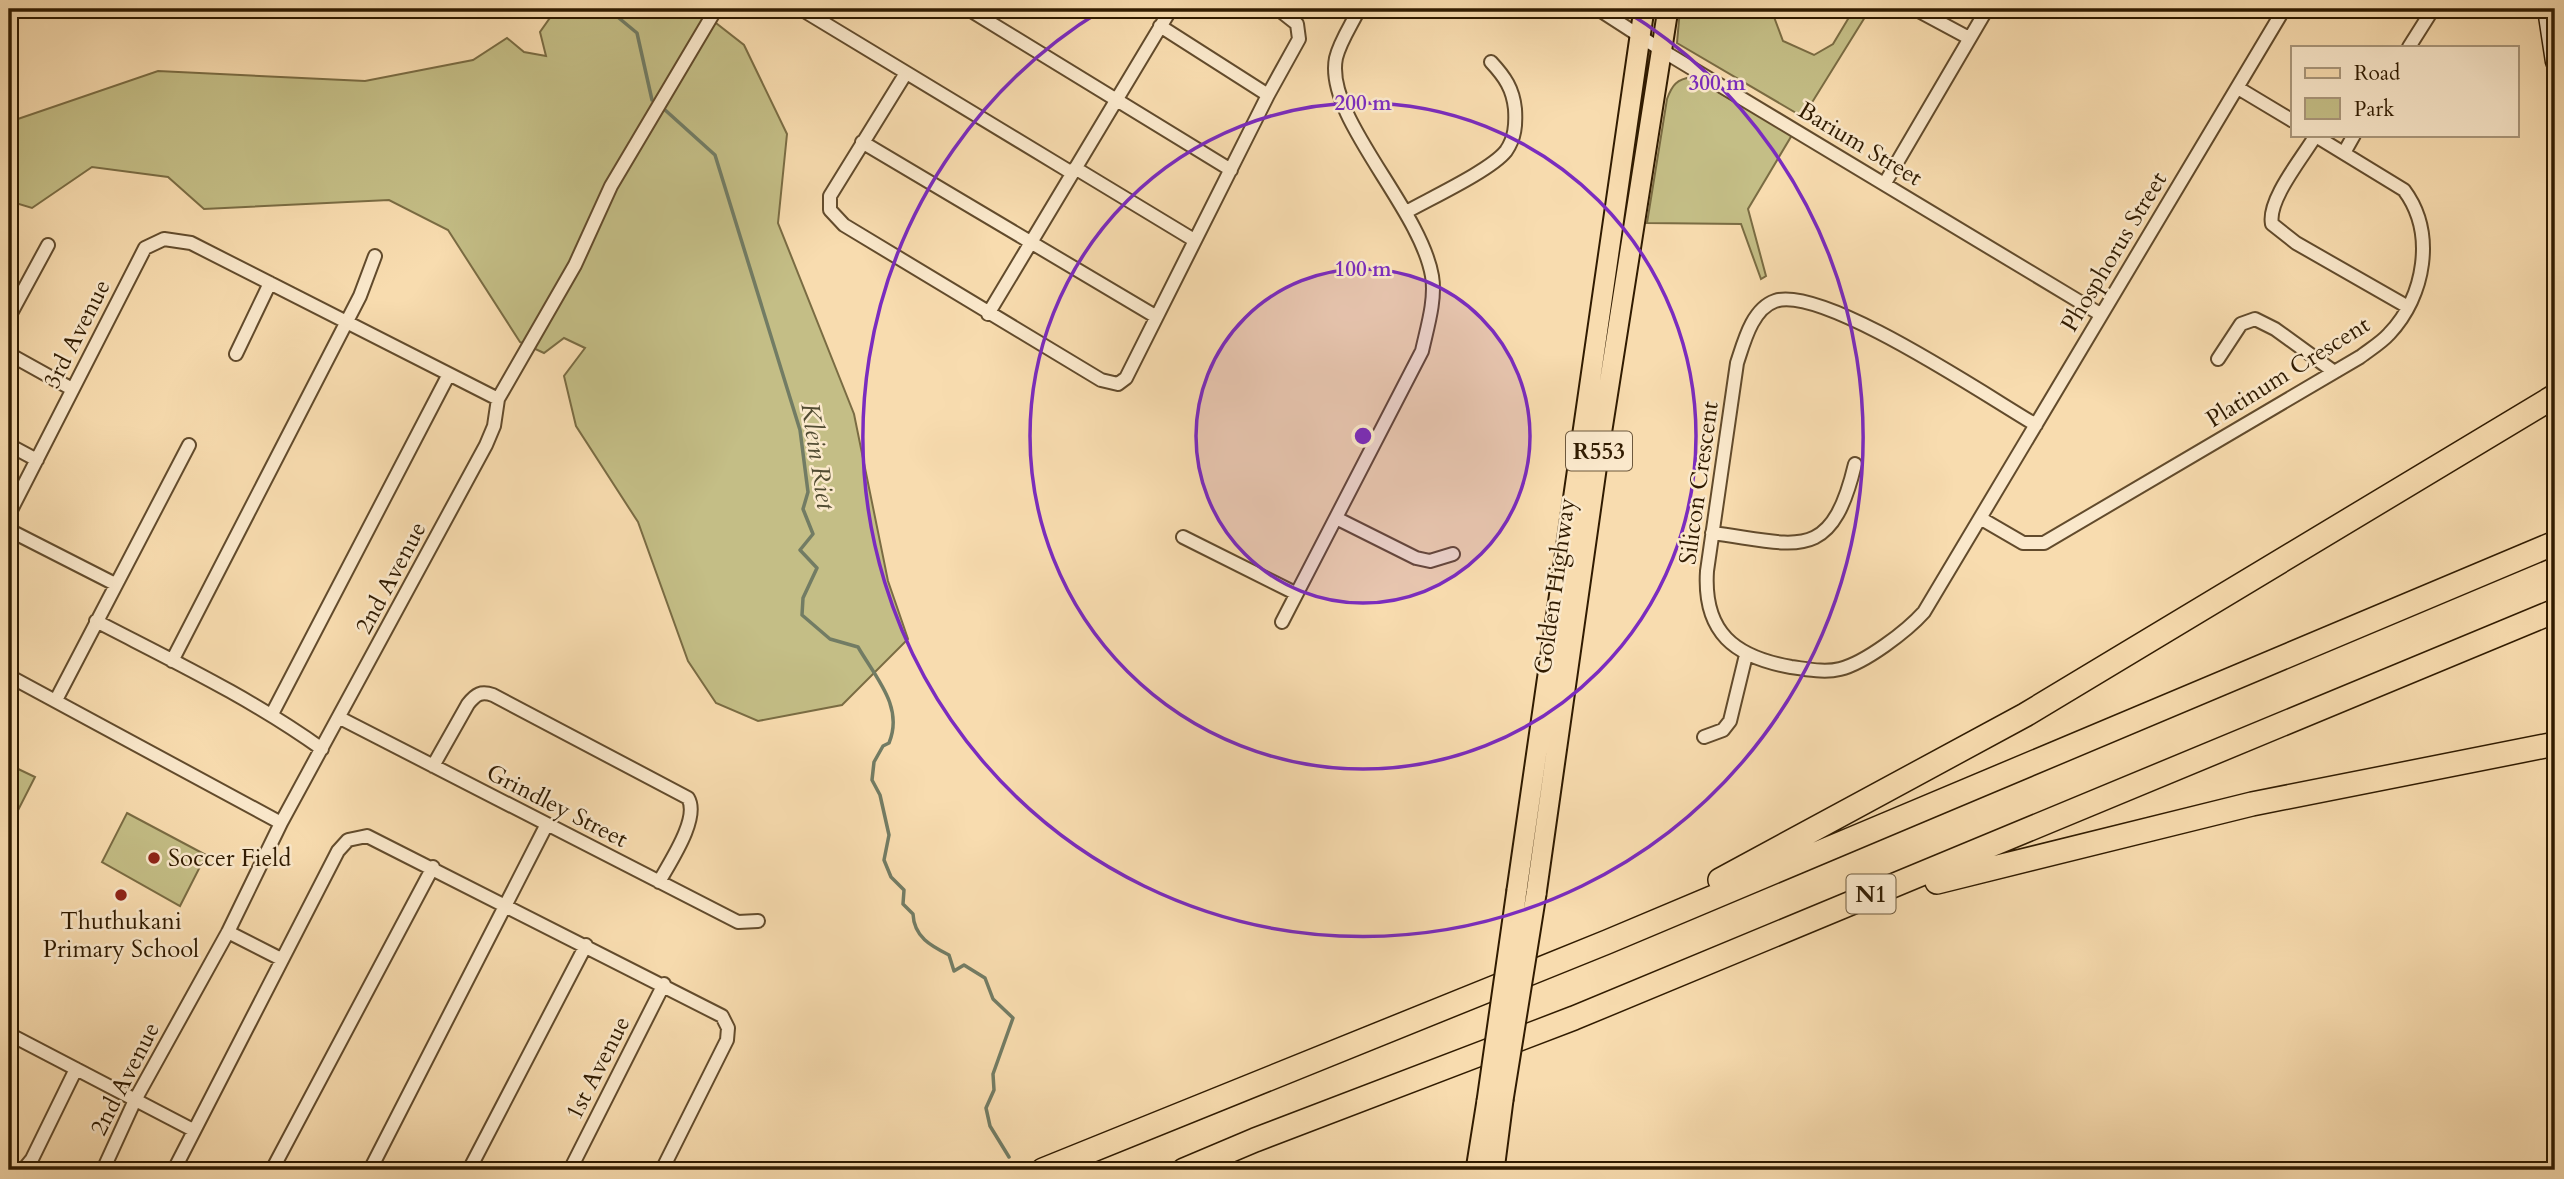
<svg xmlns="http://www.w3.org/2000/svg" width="2564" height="1179" font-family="Cardo,serif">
	<rect width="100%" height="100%" fill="#f8dcaf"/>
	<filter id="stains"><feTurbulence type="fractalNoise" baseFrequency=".00286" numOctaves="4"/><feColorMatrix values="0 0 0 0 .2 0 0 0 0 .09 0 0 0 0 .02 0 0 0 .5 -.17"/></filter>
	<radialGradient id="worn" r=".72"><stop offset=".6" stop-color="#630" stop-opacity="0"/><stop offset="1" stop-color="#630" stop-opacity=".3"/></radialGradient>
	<path fill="#c4be86" stroke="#7a6c43" stroke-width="2" d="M578,9H698L744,45L787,134L778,223L854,414L888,581L908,639L842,705L758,721L716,703L688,661L638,522L576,426L564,376L585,348L564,338L544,353L520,342L448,230L389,200L204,209L168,177L92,167L32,208L9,201V122L158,71L365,81L473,60L507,38L524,52L546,56L540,32L552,15L580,12Z
		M1680,9H1771L1783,41L1814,55L1833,44L1854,9H1870L1803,117L1677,43Z
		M1692,77L1792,135L1748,209L1766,276L1761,279L1741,224L1647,223L1667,99C1672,85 1677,79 1692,77Z
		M12,766L35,777L12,822L9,820V773Z
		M127,813L206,855L180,906L102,862Z"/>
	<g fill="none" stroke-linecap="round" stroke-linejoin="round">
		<path stroke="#727c64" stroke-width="3.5" d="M608,9L637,33L652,100
			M664,109L715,155L800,430L808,492L803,509L813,534L800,550L817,568L803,598L802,615L830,639L858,647C876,678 904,707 889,743L883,746L874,762L872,780L880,795L889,835L884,860L891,877L904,890L903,904L913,914C914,937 931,946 949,955L954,971L964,965L985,978L993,999L1013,1018L993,1074L994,1090L986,1108L990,1126L1009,1157"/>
		<defs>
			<path id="minor" d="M801,9L1072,173
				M968,9L1231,170
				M1598,9L1663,51L2100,314
				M1915,9L1969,38
				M1160,26L1268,95
				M2409,47L2433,9
				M906,73L830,196V210L844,225L1101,380L1118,384L1126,378L1268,95L1299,39L1297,24L1278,9
				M2238,88L2293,121
				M2316,135C2303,157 2267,200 2272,224L2296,243L2408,307
				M862,142L1155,316
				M2345,151L2354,135
				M1075,168L1194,240
				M1885,183L1987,9
				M1408,211C1431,198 1491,170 1506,151C1515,138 1516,125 1515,109C1513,89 1505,77 1491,62
				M988,314L1171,9
				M9,317L48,245
				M9,354L72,389
				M236,354L270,283
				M2218,359L2241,324L2255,319L2275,329L2333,371
				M2036,425C1988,397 1823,285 1775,301C1752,309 1744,342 1737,363L1707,571C1703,633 1735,657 1791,667C1807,669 1824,673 1840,669C1865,663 1907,631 1924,612L2284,9
				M9,445L37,460
				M9,514L145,248L164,239L191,243L498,399
				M1336,518L1416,558L1430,561L1453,554
				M1980,518L2023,543H2044L2360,357C2369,350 2381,343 2389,334C2425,296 2436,233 2404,190L2314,135
				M9,530L115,584
				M1712,533C1797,544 1831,565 1855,464
				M1183,537L1295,593
				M96,621C173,661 251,698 322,749
				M1282,622L1422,351C1427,328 1436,300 1432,276C1420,207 1324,117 1336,58C1340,41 1352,24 1359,9
				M172,661L360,296L375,256
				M9,676L281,823
				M56,700L189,445
				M272,714L448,376
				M340,718L738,922L758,921
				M1704,737L1723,730L1730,721L1746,655
				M433,766L468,704C476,694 481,691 493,695L688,798C700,818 670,862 659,882
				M228,932L281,959
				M9,1034L193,1130
				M23,1170L32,1159L76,1069
				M103,1170L135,1100L228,932L281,823L486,445L494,426L498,399L575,265L611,186L716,9
				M174,1170L338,851L348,840L367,836L722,1016L728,1028L727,1040L662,1170
				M272,1170L433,867
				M370,1170L547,824
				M469,1170L586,945
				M570,1170L664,984"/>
			<path id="secondary" d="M2547,9L2555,62"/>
			<path id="primary" d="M1517,890L1644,9
				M1536,894L1600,442L1668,9
				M1476,1170L1487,1101
				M1494,1170L1503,1100"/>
			<path id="motorway" d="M1720,880L2025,715L2555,396
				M1937,882L2252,804L2555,744
				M1043,1170L1607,942L2555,543
				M1184,1170L1255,1140L1574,1018L2555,611"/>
		</defs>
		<use href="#minor" stroke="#624b2c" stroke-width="16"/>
		<use href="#secondary" stroke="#301b00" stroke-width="21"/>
		<use href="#primary" stroke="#301b00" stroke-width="23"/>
		<use href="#motorway" stroke="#301b00" stroke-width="26"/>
		<use href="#minor" stroke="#fae8cb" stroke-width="12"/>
		<use href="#secondary" stroke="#fae8cb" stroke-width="18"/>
		<use href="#primary" stroke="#f8dcaf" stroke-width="19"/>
		<use href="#motorway" stroke="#f8dcaf" stroke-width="23"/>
		<defs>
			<path id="primary-bridge" d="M1503,1100L1536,894
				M1487,1101L1517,890"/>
		</defs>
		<use href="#primary-bridge" stroke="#301b00" stroke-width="23" stroke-linecap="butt"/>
		<use href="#primary-bridge" stroke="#f8dcaf" stroke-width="19"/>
	</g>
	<circle cx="1363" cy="436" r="167" fill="#7b2cbf" fill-opacity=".12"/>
	<g fill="none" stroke="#7b2cbf" stroke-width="3.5">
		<circle cx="1363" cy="436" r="167"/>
		<circle cx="1363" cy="436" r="333"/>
		<path d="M1624 10A500 500 0 1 1 1102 10"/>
	</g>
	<g fill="#8f2418" stroke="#fae8cb" stroke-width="2.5">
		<circle cx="154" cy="858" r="7"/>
		<circle cx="121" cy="895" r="7"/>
	</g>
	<g text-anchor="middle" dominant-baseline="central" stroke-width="5" stroke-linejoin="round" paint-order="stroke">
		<g fill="#fae8cb" stroke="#6d583d" stroke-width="2">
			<rect x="1566" y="431.5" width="66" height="39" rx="5"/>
			<rect x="1846.5" y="874.5" width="49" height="39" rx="5"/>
		</g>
		<g font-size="23" font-weight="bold" fill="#301b00">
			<text x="1599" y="451">R553</text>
			<text x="1871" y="894">N1</text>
		</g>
		<g font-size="24" fill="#301b00" stroke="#fae8cb">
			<text transform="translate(1860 144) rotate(31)">Barium Street</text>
			<text transform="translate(2114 252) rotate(-59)">Phosphorus Street</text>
			<text transform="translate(77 334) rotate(-63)">3rd Avenue</text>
			<text transform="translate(2288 372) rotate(-32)">Platinum Crescent</text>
			<text transform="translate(1699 483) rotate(-82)">Silicon Crescent</text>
			<text transform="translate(391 578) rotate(-62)">2nd Avenue</text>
			<text transform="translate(1555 586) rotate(-82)">Golden Highway</text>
			<text transform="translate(557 806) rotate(27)">Grindley Street</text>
			<text transform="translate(598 1068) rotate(-63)">1st Avenue</text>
			<text transform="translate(125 1079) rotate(-63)">2nd Avenue</text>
		</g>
		<g font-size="24" fill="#301b00" stroke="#fae8cb" text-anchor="start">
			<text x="168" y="858">Soccer Field</text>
			<text x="121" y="921" text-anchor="middle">Thuthukani<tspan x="121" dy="28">Primary School</tspan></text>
		</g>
		<g font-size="26" font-style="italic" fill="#514b32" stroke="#fae8cb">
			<text transform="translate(818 456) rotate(81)">Klein Riet</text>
		</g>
	</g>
	<circle cx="1363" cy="436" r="10" fill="#7b2cbf" stroke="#fae8cb" stroke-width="3.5"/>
	<g font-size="21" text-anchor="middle" font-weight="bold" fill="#7b2cbf" stroke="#fae8cb" stroke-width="5" stroke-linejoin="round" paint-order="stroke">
		<text x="1717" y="90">300 m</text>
		<text x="1363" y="110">200 m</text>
		<text x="1363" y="276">100 m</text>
	</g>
	<rect width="2564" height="1179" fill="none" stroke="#f8dcaf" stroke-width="35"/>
	<rect x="10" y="10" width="2543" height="1158" fill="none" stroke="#301b00" stroke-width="3.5"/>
	<rect x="18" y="18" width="2529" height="1144" fill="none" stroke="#301b00" stroke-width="2"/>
	<rect x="2291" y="46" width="228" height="91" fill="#fae8cb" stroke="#a9967a" stroke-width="2"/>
	<rect x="2305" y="68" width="35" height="10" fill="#f8dcaf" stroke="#a9967a" stroke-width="2"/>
	<text x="2354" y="80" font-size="21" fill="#301b00">Road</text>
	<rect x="2305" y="98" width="35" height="21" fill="#c4be86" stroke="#a9967a" stroke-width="2"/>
	<text x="2354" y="116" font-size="21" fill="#301b00">Park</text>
	<rect width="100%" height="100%" filter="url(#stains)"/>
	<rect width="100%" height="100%" fill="url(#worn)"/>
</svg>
